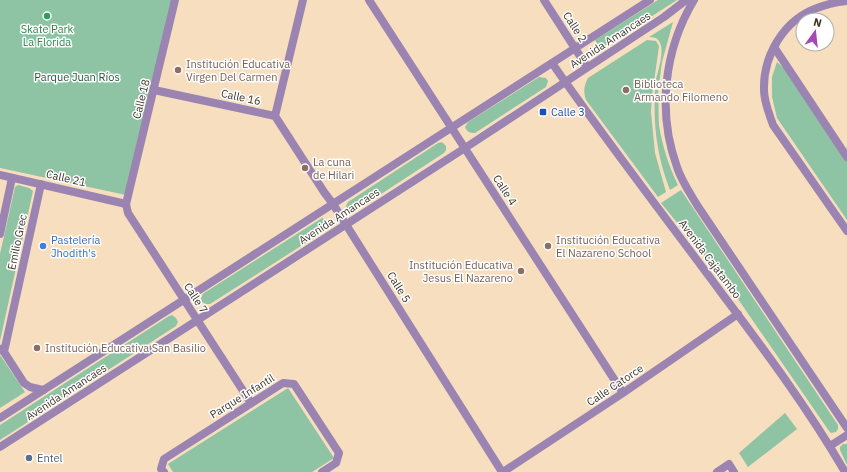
<svg xmlns="http://www.w3.org/2000/svg" width="847" height="472" font-family="'IBM Plex Sans',sans-serif">
	<rect width="100%" height="100%" fill="#f6debe"/>
	<path fill="#8ec3a3" d="M0,0H172L126,195L0,168Z
		M658,0H677L601,49L595,40Z
		M673,22L662,62L659,84L655,83C658,70 671,36 649,37Z
		M647,40L656,41L659,46L652,96L651,112L655,153L666,192L658,197L586,100C583,91 584,86 588,78Z
		M777,62L790,74L847,159V220L777,118L772,97V77Z
		M539,77L546,78L548,81L546,87L475,133C470,133 467,132 465,127L468,122Z
		M655,90H658C659,101 658,113 659,125C662,145 669,167 678,185L670,190C657,157 653,125 655,90Z
		M442,142L446,146V150L444,153L355,211L351,212L348,210L346,206L348,202L438,143Z
		M18,185L29,188L33,191L0,341V254L15,187Z
		M681,190L838,425V429L836,432L831,433L829,431L729,286L661,203Z
		M322,218L327,220C329,224 329,226 326,230L210,304C202,305 198,299 204,293Z
		M172,315L176,318L178,322L176,326L0,440V425L169,316Z
		M0,355L25,392L0,408Z
		M288,388L334,458L312,472H173L168,464Z
		M785,413L797,429L748,467L739,453Z
		M843,444H847V465L840,450V447Z"/>
	<g fill="none" stroke-linecap="round" stroke-linejoin="round">
		<path stroke="#9b84b1" stroke-width="8" d="M175,0L126,204L128,213L251,403
			M369,0L623,393
			M544,0L587,67
			M847,1C837,2 827,4 817,8C784,20 763,55 764,90C764,102 769,113 773,125L847,231
			M774,47L847,157
			M154,90L275,116
			M275,116L324,192L333,204L502,472
			M275,116L303,0
			M0,175L126,204
			M0,234L12,178
			M1,349L4,352L24,383L30,387L43,390
			M4,352L41,184
			M164,472L161,469L164,459L283,383L294,384L339,453L336,463L322,472
			M503,472L623,393L738,314
			M717,472L729,464L734,472"/>
		<path stroke="#9b84b1" stroke-width="8" d="M694,0C664,50 657,112 677,167C681,180 690,193 697,205L847,428
			M552,63C607,142 666,218 723,295C766,352 809,410 845,472
			M0,418L650,0
			M830,446L847,435
			M0,447L465,148L664,17L686,0"/>
	</g>
	<circle fill="#2e9e5b" stroke="#fff" stroke-width="1.5" cx="47" cy="16" r="4"/>
	<g fill="#8d6e63" stroke="#fff" stroke-width="1.5">
		<circle cx="178" cy="70" r="4"/>
		<circle cx="626" cy="90" r="4"/>
		<circle cx="305" cy="168" r="4"/>
		<circle cx="548" cy="246" r="4"/>
		<circle cx="521" cy="271" r="4"/>
		<circle cx="37" cy="348" r="4"/>
	</g>
	<rect fill="#1a4fb4" stroke="#fff" stroke-width="1.5" x="539" y="108" width="8" height="8" rx="2"/>
	<circle fill="#3f7fe0" stroke="#fff" stroke-width="1.5" cx="43" cy="246" r="4"/>
	<circle fill="#5c6f8a" stroke="#fff" stroke-width="1.5" cx="29" cy="458" r="4"/>
	<g text-anchor="middle" dominant-baseline="central" stroke-width="3" stroke-linejoin="round" paint-order="stroke">
		<g font-size="11" fill="#3e3428" stroke="#fff">
			<text transform="translate(575 27) rotate(57)">Calle 2</text>
			<text transform="translate(610 40) rotate(-33)">Avenida Amancaes</text>
			<text transform="translate(241 97) rotate(12)">Calle 16</text>
			<text transform="translate(141 99) rotate(-76)">Calle 18</text>
			<text transform="translate(66 178) rotate(13)">Calle 21</text>
			<text transform="translate(505 190) rotate(57)">Calle 4</text>
			<text transform="translate(339 216) rotate(-33)">Avenida Amancaes</text>
			<text transform="translate(17 242) rotate(-78)">Emilio Grec</text>
			<text transform="translate(710 259) rotate(53)">Avenida Cajatambo</text>
			<text transform="translate(399 287) rotate(58)">Calle 5</text>
			<text transform="translate(196 298) rotate(57)">Calle 7</text>
			<text transform="translate(615 385) rotate(-34)">Calle Catorce</text>
			<text transform="translate(66 392) rotate(-33)">Avenida Amancaes</text>
			<text transform="translate(242 396) rotate(-32)">Parque Infantil</text>
		</g>
		<g font-size="11" fill="#27864d" stroke="#fff">
			<text x="47" y="29">Skate Park<tspan x="47" dy="13">La Florida</tspan></text>
		</g>
		<g font-size="11" fill="#785e54" stroke="#fff" text-anchor="start">
			<text x="186" y="64">Institución Educativa<tspan x="186" dy="13">Virgen Del Carmen</tspan></text>
			<text x="634" y="84">Biblioteca<tspan x="634" dy="13">Armando Filomeno</tspan></text>
			<text x="313" y="162">La cuna<tspan x="313" dy="13">de Hilari</tspan></text>
			<text x="556" y="240">Institución Educativa<tspan x="556" dy="13">El Nazareno School</tspan></text>
			<text x="513" y="265" text-anchor="end">Institución Educativa<tspan x="513" dy="13">Jesus El Nazareno</tspan></text>
			<text x="45" y="348">Institución Educativa San Basilio</text>
		</g>
		<g font-size="11" fill="#20563a" stroke="#fff">
			<text x="77" y="77">Parque Juan Ríos</text>
		</g>
		<g font-size="11" fill="#164399" stroke="#fff" text-anchor="start">
			<text x="551" y="112">Calle 3</text>
		</g>
		<g font-size="11" fill="#366cbe" stroke="#fff" text-anchor="start">
			<text x="51" y="240">Pastelería<tspan x="51" dy="13">Jhodith's</tspan></text>
		</g>
		<g font-size="11" fill="#4e5e75" stroke="#fff" text-anchor="start">
			<text x="37" y="458">Entel</text>
		</g>
	</g>
	<g transform="translate(815 32) rotate(15)"><circle r="19" fill="#ffffff" stroke="#b2aea9"/>
	<path d="M0-3L7 15L0 10L-7 15Z" fill="#a549b4"/>
	<text y="-6" font-size="11" font-weight="bold" text-anchor="middle" fill="#3e3428">N</text>
	</g>
</svg>
